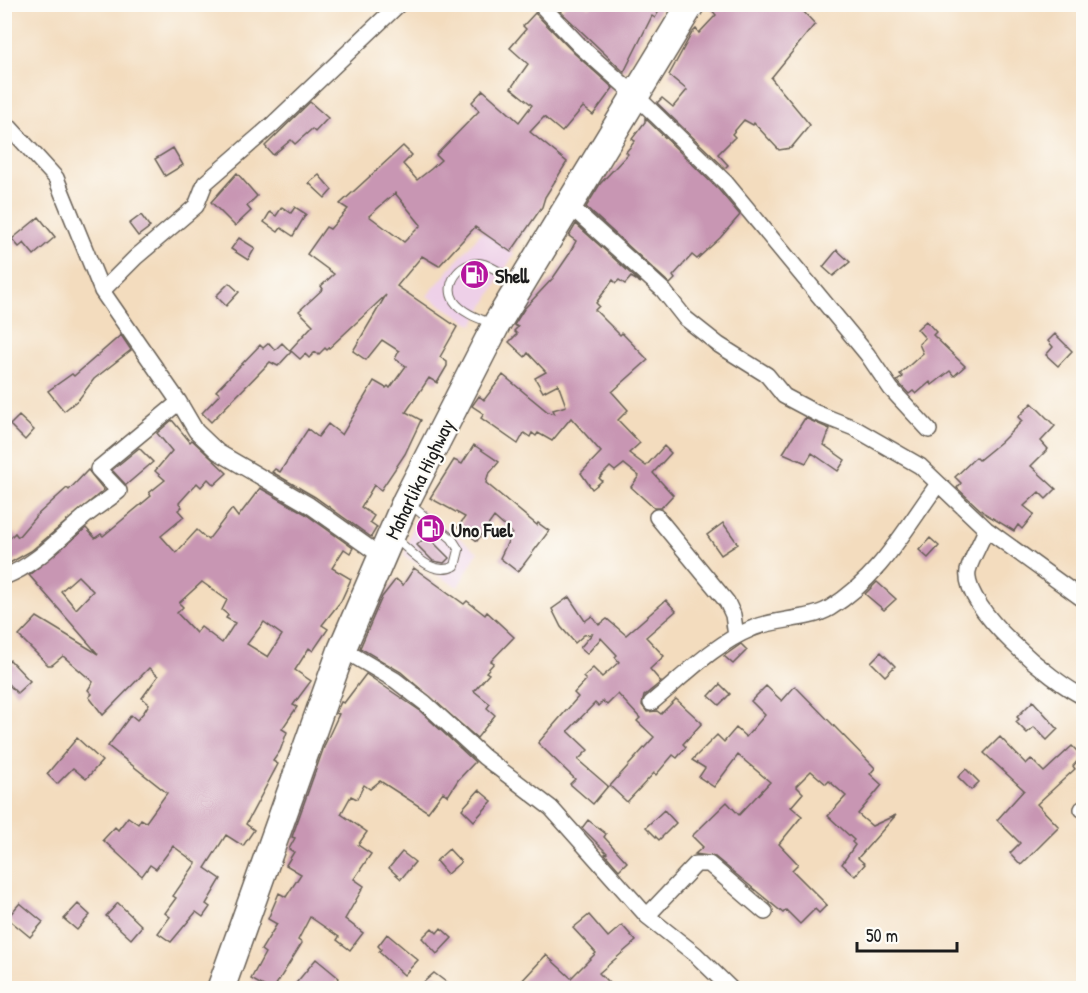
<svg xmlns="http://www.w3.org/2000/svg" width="1088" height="993" font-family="'Patrick Hand',sans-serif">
	<rect width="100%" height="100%" fill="#fdfcf7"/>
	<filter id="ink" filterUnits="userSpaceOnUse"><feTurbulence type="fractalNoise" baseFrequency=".0167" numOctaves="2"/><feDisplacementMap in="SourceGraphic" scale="12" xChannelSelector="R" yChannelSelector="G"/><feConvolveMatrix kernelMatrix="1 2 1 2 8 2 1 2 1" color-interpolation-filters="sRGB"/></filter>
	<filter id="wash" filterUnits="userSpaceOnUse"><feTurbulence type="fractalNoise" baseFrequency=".008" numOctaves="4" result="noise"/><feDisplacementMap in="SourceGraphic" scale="24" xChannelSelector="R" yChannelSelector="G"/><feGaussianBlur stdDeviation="1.35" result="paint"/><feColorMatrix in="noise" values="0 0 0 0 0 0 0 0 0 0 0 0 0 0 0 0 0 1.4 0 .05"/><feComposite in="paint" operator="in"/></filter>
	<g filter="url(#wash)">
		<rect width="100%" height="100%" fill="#f3dcbe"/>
		<path fill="#eed0e8" d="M484,229L514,254L473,325L427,296Z
			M418,507L478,552L458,587L404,556Z"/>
		<g id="blocks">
			<path fill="#c896b3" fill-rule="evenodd" d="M567,4H585L589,8L592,4H663L655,18L652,16L624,72L560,11Z
				M707,4H807L802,10L815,24L771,78L810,125L791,148L779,150L754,123L753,125L744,120L732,134L735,137L718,154L728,165L725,168L657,103L662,98L673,107L687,90L669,75L692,33L696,29L699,33L716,15Z
				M535,13L575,54L613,88L593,115L583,107L562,132L544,117L530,132L567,162L545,197L542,207L511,252L475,227L439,266L422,256L397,286L457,327L440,357L447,362V366L437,383L429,378L406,412L421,420L405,454L381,490L374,485L361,507L374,516L370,522L377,527L371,537L315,497L272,472L275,469L280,472L308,429L318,437L328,424L342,435L374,381L386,388L388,386L390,388L406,366L395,359L399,351L382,340L366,360L353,351L386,295L327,350L325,348L318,355L315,352L309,358L305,354L300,359L290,350L313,325L299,311L323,289L321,286L334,274L307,254L326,227L330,229L348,209L340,204L403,146L412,155L403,164L417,180L431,169L441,160L436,155L479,111L472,102L483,90L519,122L532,105L511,88L528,64L510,48L526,29L523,26ZM395,193L421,225L404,242L369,216Z
				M310,102L328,118L315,132L312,129L295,144L291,140L273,155L265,146Z
				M645,118L719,190L740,215L720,238L697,259L692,255L673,276L675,279L670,284L586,207L600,184L628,154L626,152L635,141L632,139L645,122Z
				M173,148L183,165L165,176L155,159Z
				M237,173L257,196L247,206L251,211L235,226L211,202Z
				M319,175L332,190L325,198L309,183Z
				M282,207L291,213L295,207L306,214L293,236L281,228L278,232L264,222L270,212L276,216Z
				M141,215L150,227L138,236L129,224Z
				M39,217L55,237L34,255L24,243L19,247L12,239Z
				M576,224L641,283L631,277L625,284L619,280L616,283L613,280L596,303L599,306L595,310L620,335L622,333L648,360L612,392L628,410L618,420L640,443L629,453L646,466L664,446L671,453L653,473L673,495L661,508H654L631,487L639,476L624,464L615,471L610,467L599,478L602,481L592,489L581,473L601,452L571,418L552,441L538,433L536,436L532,433L530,437L524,433L518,444L481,418L484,414L472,406L479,396L484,400L503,375L548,412L555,414L553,410L566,406L558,384L543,392L535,378L546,372L528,353L525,357L509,342L517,334L514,331L518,327L514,325L524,309L553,278L568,256L576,241L569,236Z
				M239,238L255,248L248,260L231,249Z
				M837,250L850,262L833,276L823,267Z
				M229,283L239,292L226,306L216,296Z
				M926,321L936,332L933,335L965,366L954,376L950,371L932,385L930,382L916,394L913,391L909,394L897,381L903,377L900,374L923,353L919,344L925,338L917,329Z
				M1055,334L1072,351L1058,366L1046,355L1053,347L1048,341Z
				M121,335L131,350L94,379L79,399L64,411L48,391L72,374L74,376Z
				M269,343L275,350L282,343L291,352L278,366L270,362L211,422L202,413L220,394L216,391L260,345L263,348Z
				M1032,403L1055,426L1041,441L1048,449L1031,466L1056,489L1046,499L1039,492L1024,506L1034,514L1022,529L1018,525L1014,531L984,513L957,488L961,483L955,477L976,457L979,460L1001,442L1022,421L1018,417Z
				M19,416L34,430L25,440L10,425Z
				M805,418L830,429L824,445L845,460L838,471L812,453L806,463L783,453Z
				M172,420L190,442L192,440L227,473L214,485L208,479L201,487L197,483L179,503L182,507L178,510L184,517L161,536L176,553L197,530L208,540L232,509L238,517L260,488L304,513L353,548L350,553L344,549L332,568L351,579L341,601L322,625L328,629L313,651L309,648L295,670L311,681L293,705L297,707L282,729L287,732L280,751L273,761L278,764L246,824L254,830L243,846L226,835L205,868L221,879L206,904L210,907L203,917L196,912L171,942L158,933L170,917L165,913L176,898L173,896L196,863L173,846L156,869L150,865L142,876L103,840L115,827L118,830L128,817L138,824L141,819L146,822L167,793L108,746L131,715L137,720L144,712L149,704L142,698L158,676L149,668L103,715L89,697L92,694L88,690L93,682L63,656L52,665H48L19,636L37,617L98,654L29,575L86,528L95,538L101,534L103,536L151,496L149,493L165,480L155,471L172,451L157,433ZM78,576L93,591L76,609L61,591ZM202,582L227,600L222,610L228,615L226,618L235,623L222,643L201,627L196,633L177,613L183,607L179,603ZM264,622L282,635L268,657L247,644Z
				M474,445L499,462L488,475L486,483L537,525L538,523L549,531L518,572L500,558L512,533L494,517L477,541L458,527L465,517L430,498L454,460L462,464Z
				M139,448L153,462L126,485L112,470Z
				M88,470L104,490L31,551L8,564L4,560V544L15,533L18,537L36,516L67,488L69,490Z
				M723,523L738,544L721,555L707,535Z
				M427,536L449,558L444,563L433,561L417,545Z
				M930,538L939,546L928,558L919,550Z
				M414,568L464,604L467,601L485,615L487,612L514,637L491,661L494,663L486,672L489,674L474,691L490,704L487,708L495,715L477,738L401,672L360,648L382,597L396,579L403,585Z
				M877,582L896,599L884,610L865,594Z
				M569,597L585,621L592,616L599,625L607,619L626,635L666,600L676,611L646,637L664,656L650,669L661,682L644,696L642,705L647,712L657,711L661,714L676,699L702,723L683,744L686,747L677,758L673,755L656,775L654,773L627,802L610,786L654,737L637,721L640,718L618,694L607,705L603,701L598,706L595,703L568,731L588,750L578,760L608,786L593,804L570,784L575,779L538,743L578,697L574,693L586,680L583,677L593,668L602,677L619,662L615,657L617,655L601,638L587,654L580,648L592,634L584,635L575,643L561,627L552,609Z
				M741,644L747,650L733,664L724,656Z
				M881,652L895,666L885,676L871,662Z
				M10,660L30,681L17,693L4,680V665Z
				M366,674L419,710L475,762L458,780L448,796L443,792L428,812L380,781L370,789L364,785L357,799L351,796L341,814L367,832L358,845L371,854L354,879L364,886L345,919L363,933L350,950L337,940L339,937L310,917L298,940L302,943L274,988H267L251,979L265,953L261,950L277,924L268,919L279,893L286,897L301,874L286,865L294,852L289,849L295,838L292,837L325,744L339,714L336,713L341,702L344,703Z
				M720,684L730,694L719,705L709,696Z
				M766,686L782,701L795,686L875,768L870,774L882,785L858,814L872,826L896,815L858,858L865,864L855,876L842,864L855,845L852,842L854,840L828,816L846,796L829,781L826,784L811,771L796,786L803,793L791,807L802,816L779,844L798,864L792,870L827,905L819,913L815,909L800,924L786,910L783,913L715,857L695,854L703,847L692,836L727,802L739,815L770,782L738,755L714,787L699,777L705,768L692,760L717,735L724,742L736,728L746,737L765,715L751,701Z
				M1033,701L1058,729L1047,740L1034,727L1027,733L1016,722L1019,719L1017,717Z
				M1000,737L1026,764L1031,759L1044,772L1072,746L1082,756L1073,766L1075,769L1037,804L1059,827L1021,865L1010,853L1020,843L997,820L1024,790L984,753Z
				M77,738L102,761L86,779L73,768L57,784L47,774Z
				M966,769L979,782L971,790L958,777Z
				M479,790L492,801L474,821L462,809Z
				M664,810L676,823L659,840L646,827Z
				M588,820L606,834L604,837L627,862L619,870L605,854L607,853L582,828Z
				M449,849L461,862L447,874L436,861Z
				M402,852L415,862L401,879L389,868Z
				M20,903L43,922L30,937L7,918Z
				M118,903L142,926L131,939L106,916Z
				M78,904L90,915L77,930L64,919Z
				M589,915L608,937L622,925L636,941L599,973L614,988H526L520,983L546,955L571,978L596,953L573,928Z
				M432,928L437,933L441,928L452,938L437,954L422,938Z
				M387,934L418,960L404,975L379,952L381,949L378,946Z
				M316,959L339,978L331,988H292Z
				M434,973L454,988H417Z"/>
		</g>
	</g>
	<g filter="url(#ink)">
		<use href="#blocks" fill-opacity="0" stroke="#675f55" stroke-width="1.5"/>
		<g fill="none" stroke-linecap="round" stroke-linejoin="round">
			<defs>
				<path id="lane" d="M493,324C480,319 462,313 454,301C442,282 464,258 484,264C495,268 506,276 517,282
					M395,538C412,552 432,578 455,566L459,550L452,539L411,505"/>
				<path id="street" d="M540,4L581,47L634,94L726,183L867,354L891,389L929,430
					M4,121L56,178L102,291L179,402L196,431L218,452L309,505L381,556
					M569,205L663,290L685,318L719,345L767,375L784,396L816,413L854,428L920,466L986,529L1084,600
					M102,291L136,257L196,206L205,183L272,125L399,4
					M657,517L727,602L733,615L736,636
					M986,529C982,541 970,561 968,571C962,608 1053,683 1084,697
					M4,577C37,564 56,541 82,519C93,509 107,501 119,491L98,469L179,402
					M342,649L395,680L425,703L484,757L551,808L647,916L695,954L730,988
					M651,703C682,678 714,644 751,629C775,618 808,621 830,608C880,577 905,529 938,484
					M1082,809L1084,808
					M647,916L696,864H709L765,912"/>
				<path id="highway" d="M221,988L342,649L406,501L496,325L691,4"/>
			</defs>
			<use href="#lane" stroke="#675f55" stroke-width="10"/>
			<use href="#street" stroke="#675f55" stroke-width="18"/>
			<use href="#highway" stroke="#675f55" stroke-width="30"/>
			<use href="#lane" stroke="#fff" stroke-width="8"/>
			<use href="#street" stroke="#fff" stroke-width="15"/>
			<use href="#highway" stroke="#fff" stroke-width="27"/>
		</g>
	</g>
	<defs>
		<symbol id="fuel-disc" viewBox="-11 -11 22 22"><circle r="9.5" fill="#b5179e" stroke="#fdfcf7"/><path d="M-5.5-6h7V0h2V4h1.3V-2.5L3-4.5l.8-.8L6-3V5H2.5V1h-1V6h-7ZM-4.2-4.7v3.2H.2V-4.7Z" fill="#fff"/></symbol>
	</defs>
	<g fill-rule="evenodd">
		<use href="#fuel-disc" x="458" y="258" width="33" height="33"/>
		<use href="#fuel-disc" x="414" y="512" width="33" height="33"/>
	</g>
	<g text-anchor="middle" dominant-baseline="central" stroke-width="4.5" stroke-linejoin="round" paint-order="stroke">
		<g font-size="20" font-weight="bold" fill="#1c1c1c" stroke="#fdfcf7" text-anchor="start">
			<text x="495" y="275">Shell</text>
			<text x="451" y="529">Uno Fuel</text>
		</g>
		<g font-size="20" fill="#1c1c1c" stroke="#fdfcf7">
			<text transform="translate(419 479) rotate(-64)">Maharlika Highway</text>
		</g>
	</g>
	<rect width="1088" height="993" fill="none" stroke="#fdfcf7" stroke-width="24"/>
	<path d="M857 942v9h100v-9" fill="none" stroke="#1c1c1c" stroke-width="3"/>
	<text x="866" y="942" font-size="18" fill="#1c1c1c" stroke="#fdfcf7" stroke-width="4.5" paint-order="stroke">50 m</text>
</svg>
